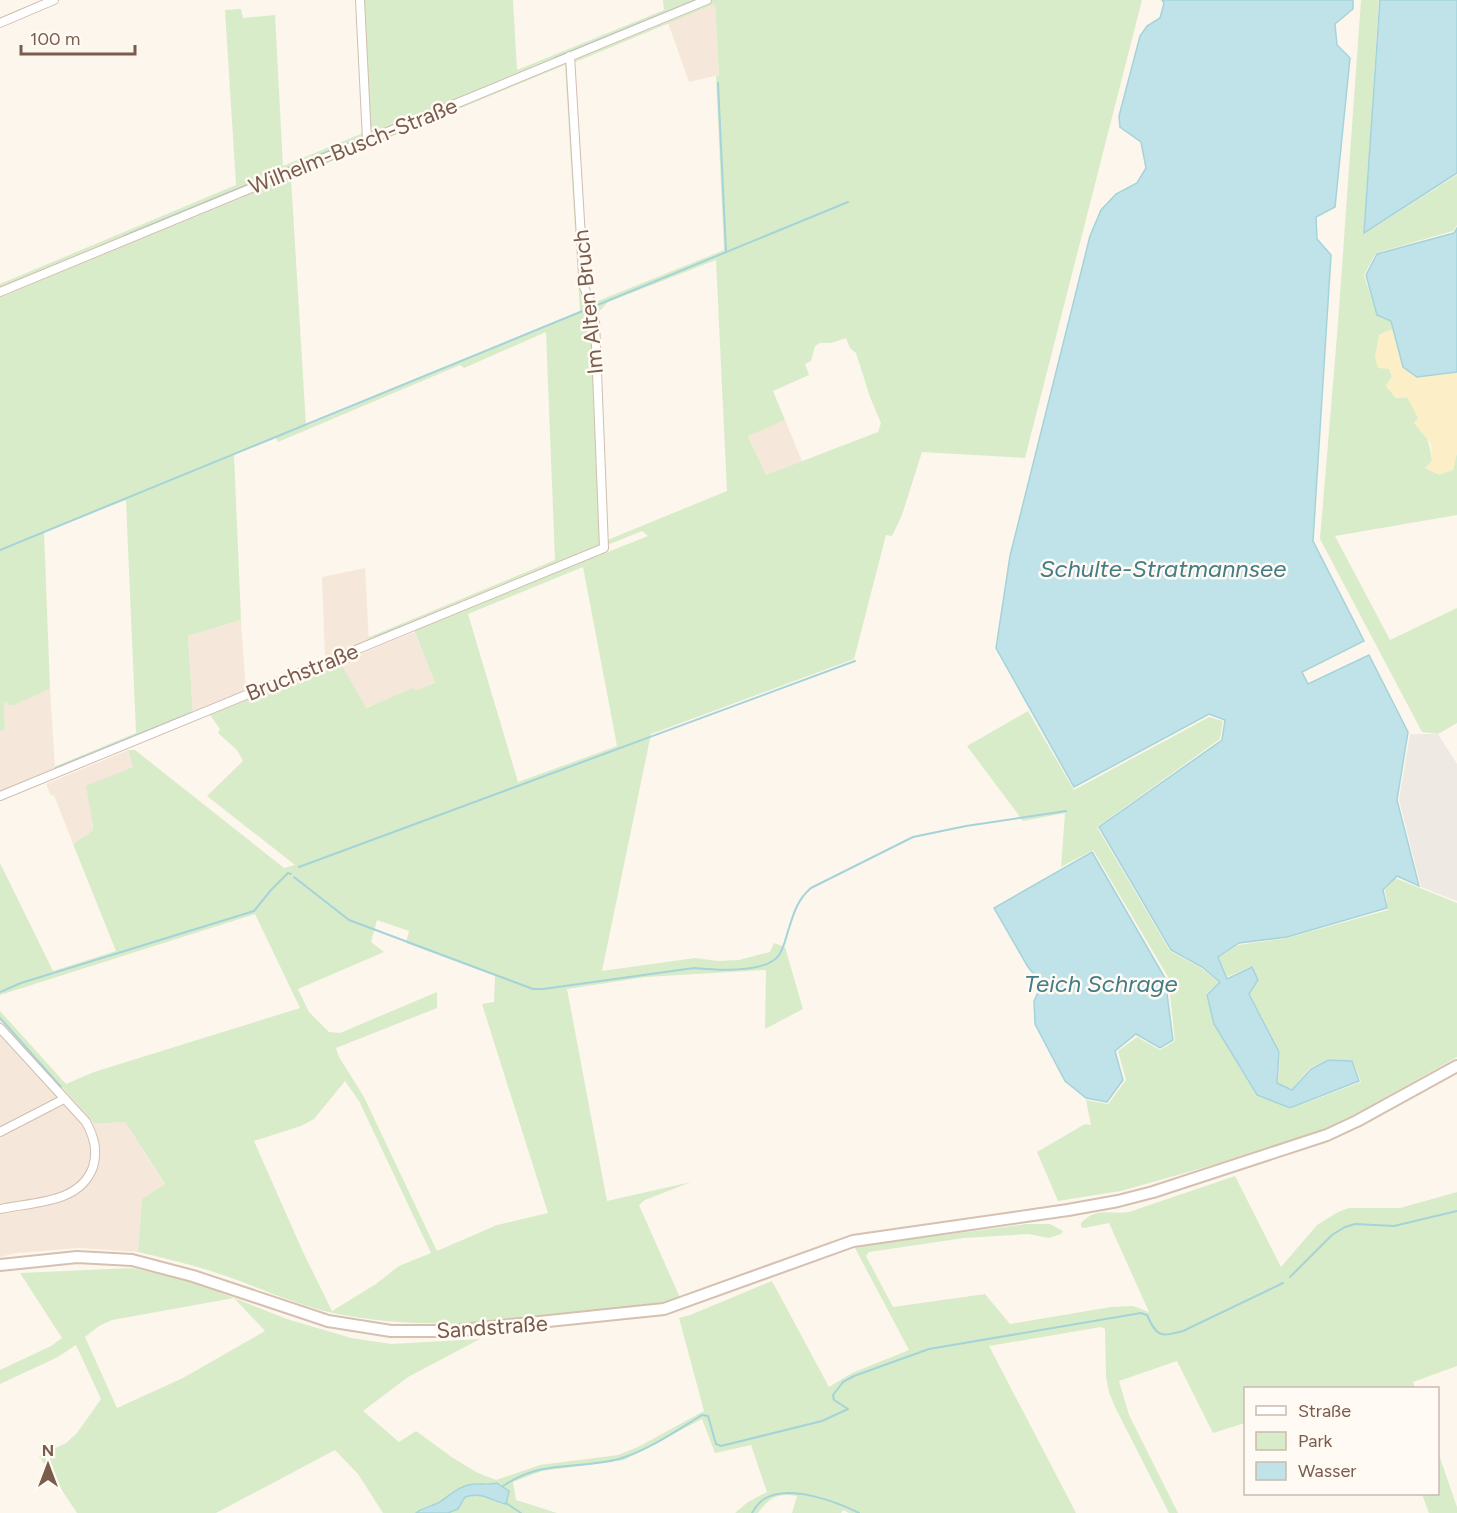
<svg xmlns="http://www.w3.org/2000/svg" width="1457" height="1513" font-family="Figtree,sans-serif">
	<rect width="100%" height="100%" fill="#fdf6ec"/>
	<path fill="#f5e8da" d="M715,4L719,75L689,82L668,23Z
		M785,420L802,461L766,476L748,435Z
		M365,568L369,643L325,660L322,577Z
		M241,620L246,693L193,714L188,636Z
		M415,632L435,683L414,692L413,689L365,708L340,662Z
		M50,689L55,770L0,793V731L5,730L4,702L14,705Z
		M128,750L133,767L93,818L92,831L73,844L54,795L51,796L46,784Z
		M0,1018L95,1124L125,1122L165,1185L142,1199L138,1252L79,1248L17,1253L0,1257Z"/>
	<path fill="#efe9e4" d="M1410,734H1438L1457,764V901L1421,887L1399,800Z"/>
	<path fill="#d8ecc9" fill-rule="evenodd" d="M363,0H513L517,70L664,10L663,0H1142L1025,458L922,452L902,515L892,536L886,535L854,659L651,734L602,971L695,958L718,961L739,960L770,952L774,943L785,947L803,1009L765,1029L766,970L646,977L567,989L607,1201L691,1182L645,1200L639,1205L681,1300L664,1304C560,1316 442,1335 338,1314C300,1307 263,1289 226,1276C197,1266 168,1259 138,1252L142,1199L165,1184L125,1122L95,1124L0,1018V1011L66,1084L94,1072L300,1008L255,914L0,995V863L53,971L116,951L73,844L92,831L93,826L86,786L133,767L128,750H135L284,868L295,865L207,796L243,761L237,750L218,733L220,729L210,715L340,662L366,708L413,688L415,691L435,683L414,629L369,643L367,638L555,560L546,332L464,368L460,365L278,442L276,438L234,455L241,620L188,636L193,714L55,770L54,767L136,733L126,500L44,532L50,689L14,705H8L7,702L4,703L5,730L0,731V297L244,197V193L568,61L582,288L591,312L601,544L598,548L592,551L593,558L648,536L642,531L610,544L605,541L727,491L716,260L608,302L596,315L593,303L724,250L716,76L719,75L715,4L573,63L574,58L370,137ZM565,65L580,311L306,426L291,178ZM846,338L850,348L856,353L870,397L881,423L878,432L766,475L748,436L785,420L773,391L809,375L805,364L811,361L815,346L820,343H831ZM583,567L617,746L518,782L468,614ZM377,920L409,931L406,943L495,976L494,1002L482,1004L548,1213L497,1225L437,1251L364,1097L339,1057L336,1048L437,1008V992L340,1033L329,1032L309,1012L298,989L384,952L371,942ZM345,1081L359,1101L431,1253L399,1266L376,1284L332,1311L303,1252L254,1141L301,1126L314,1119Z
		M1361,0H1379L1364,234L1457,175V225L1453,231L1376,253L1364,275L1377,315L1391,320L1393,329L1379,335L1392,377L1386,386L1396,398L1407,397C1419,414 1430,440 1432,461L1426,468L1453,470L1457,452V515L1335,536L1390,640L1457,608V723L1438,734L1422,732L1320,539L1338,323Z
		M241,9L243,18L275,15L283,166L363,133V140L0,290V284L236,185L225,10Z
		M1028,711L1074,790L1209,717L1223,721L1220,739L1097,827L1170,951L1201,968L1219,982L1206,994L1214,1024L1256,1095L1290,1109L1361,1082L1353,1061L1328,1059L1310,1068L1292,1089L1278,1083L1280,1052L1250,994L1258,981L1252,966L1227,977L1219,957L1238,945L1287,938L1388,910L1385,890L1395,878L1457,903V1057L1343,1121L1305,1139L1121,1191L1058,1201L1037,1152L1085,1124L1091,1125L1086,1100L1108,1104L1126,1080L1118,1051L1137,1037L1160,1050L1175,1041L1168,977L1093,850L1061,867L1065,813L1023,821L967,746Z
		M1235,1176L1281,1267L1317,1225L1338,1212L1349,1208H1400L1457,1192V1366L1413,1382L1415,1388H1246L1245,1423L1213,1433L1177,1361L1119,1381L1129,1415L1178,1513H1169L1115,1407L1109,1392L1106,1377L1105,1329L1101,1327L989,1346L1076,1513H849L843,1510L841,1513H792L797,1496C777,1493 770,1497 758,1513H735L748,1502L767,1492L751,1445L715,1453L702,1419L624,1460L542,1471L513,1482L516,1500L557,1513H448L458,1509L465,1497C479,1492 490,1496 503,1504V1486L497,1483L488,1485L479,1484L435,1504L424,1507L416,1513H383L358,1474L335,1450L216,1513H77L39,1456L66,1443L77,1433L101,1399L76,1345L58,1357L0,1384V1370L51,1346L62,1338L20,1273L131,1268L175,1277L201,1285L287,1319L351,1338L391,1344L480,1339L408,1377L363,1411L399,1442L416,1431L453,1458L478,1473L496,1480L540,1465L618,1455L638,1447L704,1411L679,1318L690,1315L772,1281L829,1387L852,1373L909,1350L855,1248L866,1245L1027,1224H1050L1063,1231L1061,1234L1049,1238L1028,1234L964,1238L869,1252L866,1256L893,1307L985,1294L1010,1324L1111,1307L1133,1306L1149,1312L1109,1223L1084,1228L1081,1227V1223C1097,1206 1110,1215 1129,1212ZM234,1298L265,1331L183,1378L117,1408L85,1337L99,1326L112,1320Z
		M1438,1452L1457,1507V1513H1429L1422,1494H1438Z"/>
	<path fill="#fcefc7" d="M1393,329L1397,347L1457,372V452L1453,470L1439,475L1425,468L1432,461L1431,444L1414,423L1418,418L1407,397L1396,398L1386,385L1392,376L1389,369L1378,368L1375,357L1379,335Z"/>
	<path fill="#bfe3e8" stroke="#a5d3da" stroke-width="1.5" d="M1162,0H1353V9L1335,24L1337,45L1350,58L1335,207L1316,217L1317,239L1331,255L1313,541L1364,641L1302,672L1308,684L1369,655L1408,732L1397,800L1419,886L1397,876L1383,890L1387,908L1287,937L1239,943L1218,957L1227,979L1252,967L1258,980L1249,994L1279,1052L1277,1083L1292,1090L1311,1069L1328,1060L1352,1061L1359,1081L1290,1108L1257,1095L1214,1024L1207,995L1220,982L1202,967L1171,950L1099,827L1222,740L1225,720L1209,714L1074,787L996,648L1010,556L1090,236L1101,210L1116,194L1137,183L1146,168L1141,142L1120,127L1119,116L1140,36L1147,26L1160,18L1164,3Z
		M1380,0H1457V173L1364,233Z
		M1457,228V372L1417,377L1403,367L1391,321L1377,315L1366,275L1377,254L1454,233Z
		M1092,852L1165,978L1173,1040L1160,1048L1136,1034L1115,1051L1123,1080L1107,1102L1086,1098L1065,1081L1035,1024L1034,1001L1042,984L1028,967L994,908Z
		M497,1483L509,1491L506,1504C491,1501 482,1491 465,1497L458,1509L448,1513H416C423,1507 430,1507 438,1503C448,1497 456,1488 468,1485C478,1482 487,1486 497,1483Z"/>
	<g fill="none" stroke-linecap="round" stroke-linejoin="round">
		<path stroke="#a5d3da" stroke-width="2" d="M555,58L696,0
			M718,83L726,252
			M372,134L547,62
			M124,236L363,137
			M595,306L848,202
			M0,550L590,308
			M376,637L454,606
			M56,768L191,713
			M299,867L855,661
			M294,877L349,920L533,989H543L694,968C715,970 766,974 779,955C784,948 786,937 789,928C794,912 798,899 811,888L913,837L966,826L1066,811
			M0,992L21,983L254,911L271,890L288,873L291,874
			M0,1018L61,1087
			M1290,1277L1332,1235L1345,1227L1355,1224L1394,1226L1457,1211
			M503,1486C543,1459 577,1470 619,1459C649,1450 676,1431 702,1415L708,1416L716,1444L721,1446L822,1421L848,1409L834,1400L833,1395L843,1382L854,1376L929,1349L1141,1313L1147,1315C1157,1337 1160,1337 1183,1331L1283,1283
			M506,1503L521,1513
			M752,1513C755,1508 759,1502 764,1499C789,1484 835,1501 859,1513"/>
		<defs>
			<path id="street" d="M360,0L367,140
				M0,23L54,0
				M0,292L707,0
				M0,796L604,548L595,321L591,303L584,287L570,56
				M0,1028L86,1122C94,1137 98,1150 93,1167C80,1204 32,1202 0,1209
				M0,1132L64,1099"/>
			<path id="secondary" d="M0,1265L77,1257L132,1260L193,1276L328,1321L391,1331H452L664,1309L853,1241L1068,1210L1118,1201L1153,1192L1327,1135L1357,1121L1457,1066"/>
		</defs>
		<use href="#street" stroke="#d1beb0" stroke-width="10"/>
		<use href="#secondary" stroke="#d6c0b0" stroke-width="14"/>
		<use href="#street" stroke="#fff" stroke-width="8"/>
		<use href="#secondary" stroke="#fff" stroke-width="10"/>
	</g>
	<g text-anchor="middle" dominant-baseline="central" stroke-width="5" stroke-linejoin="round" paint-order="stroke">
		<g font-size="22" fill="#7a5c4d" stroke="#fffaf3">
			<text transform="translate(353 146) rotate(-22)">Wilhelm-Busch-Straße</text>
			<text transform="translate(588 302) rotate(-96)">Im Alten Bruch</text>
			<text transform="translate(302 672) rotate(-22)">Bruchstraße</text>
			<text transform="translate(492 1327) rotate(-4)">Sandstraße</text>
		</g>
		<g font-size="24" font-style="italic" fill="#437c86" stroke="#fffaf3">
			<text x="1163" y="568">Schulte-Stratmannsee</text>
			<text x="1101" y="983">Teich Schrage</text>
		</g>
	</g>
	<rect x="1244" y="1387" width="195" height="108" fill="#fffaf3" stroke="#cabbb1" stroke-width="1.5"/>
	<rect x="1256" y="1406" width="30" height="9" fill="#ffffff" stroke="#cabbb1" stroke-width="1.5"/>
	<text x="1298" y="1417" font-size="18" fill="#7a5c4d">Straße</text>
	<rect x="1256" y="1432" width="30" height="18" fill="#d8ecc9" stroke="#cabbb1" stroke-width="1.5"/>
	<text x="1298" y="1447" font-size="18" fill="#7a5c4d">Park</text>
	<rect x="1256" y="1462" width="30" height="18" fill="#bfe3e8" stroke="#cabbb1" stroke-width="1.5"/>
	<text x="1298" y="1477" font-size="18" fill="#7a5c4d">Wasser</text>
	<g transform="translate(48 1465)" stroke="#fffaf3" stroke-width="4.5" paint-order="stroke">
	<path d="M0-4.5L10 22L0 15L-10 22Z" fill="#7a5c4d"/>
	<text y="-9" font-size="16" font-weight="bold" text-anchor="middle" fill="#7a5c4d">N</text>
	</g>
	<path d="M21 45v9h114v-9" fill="none" stroke="#7a5c4d" stroke-width="3"/>
	<text x="30" y="45" font-size="18" fill="#7a5c4d" stroke="#fffaf3" stroke-width="4.5" paint-order="stroke">100 m</text>
</svg>
